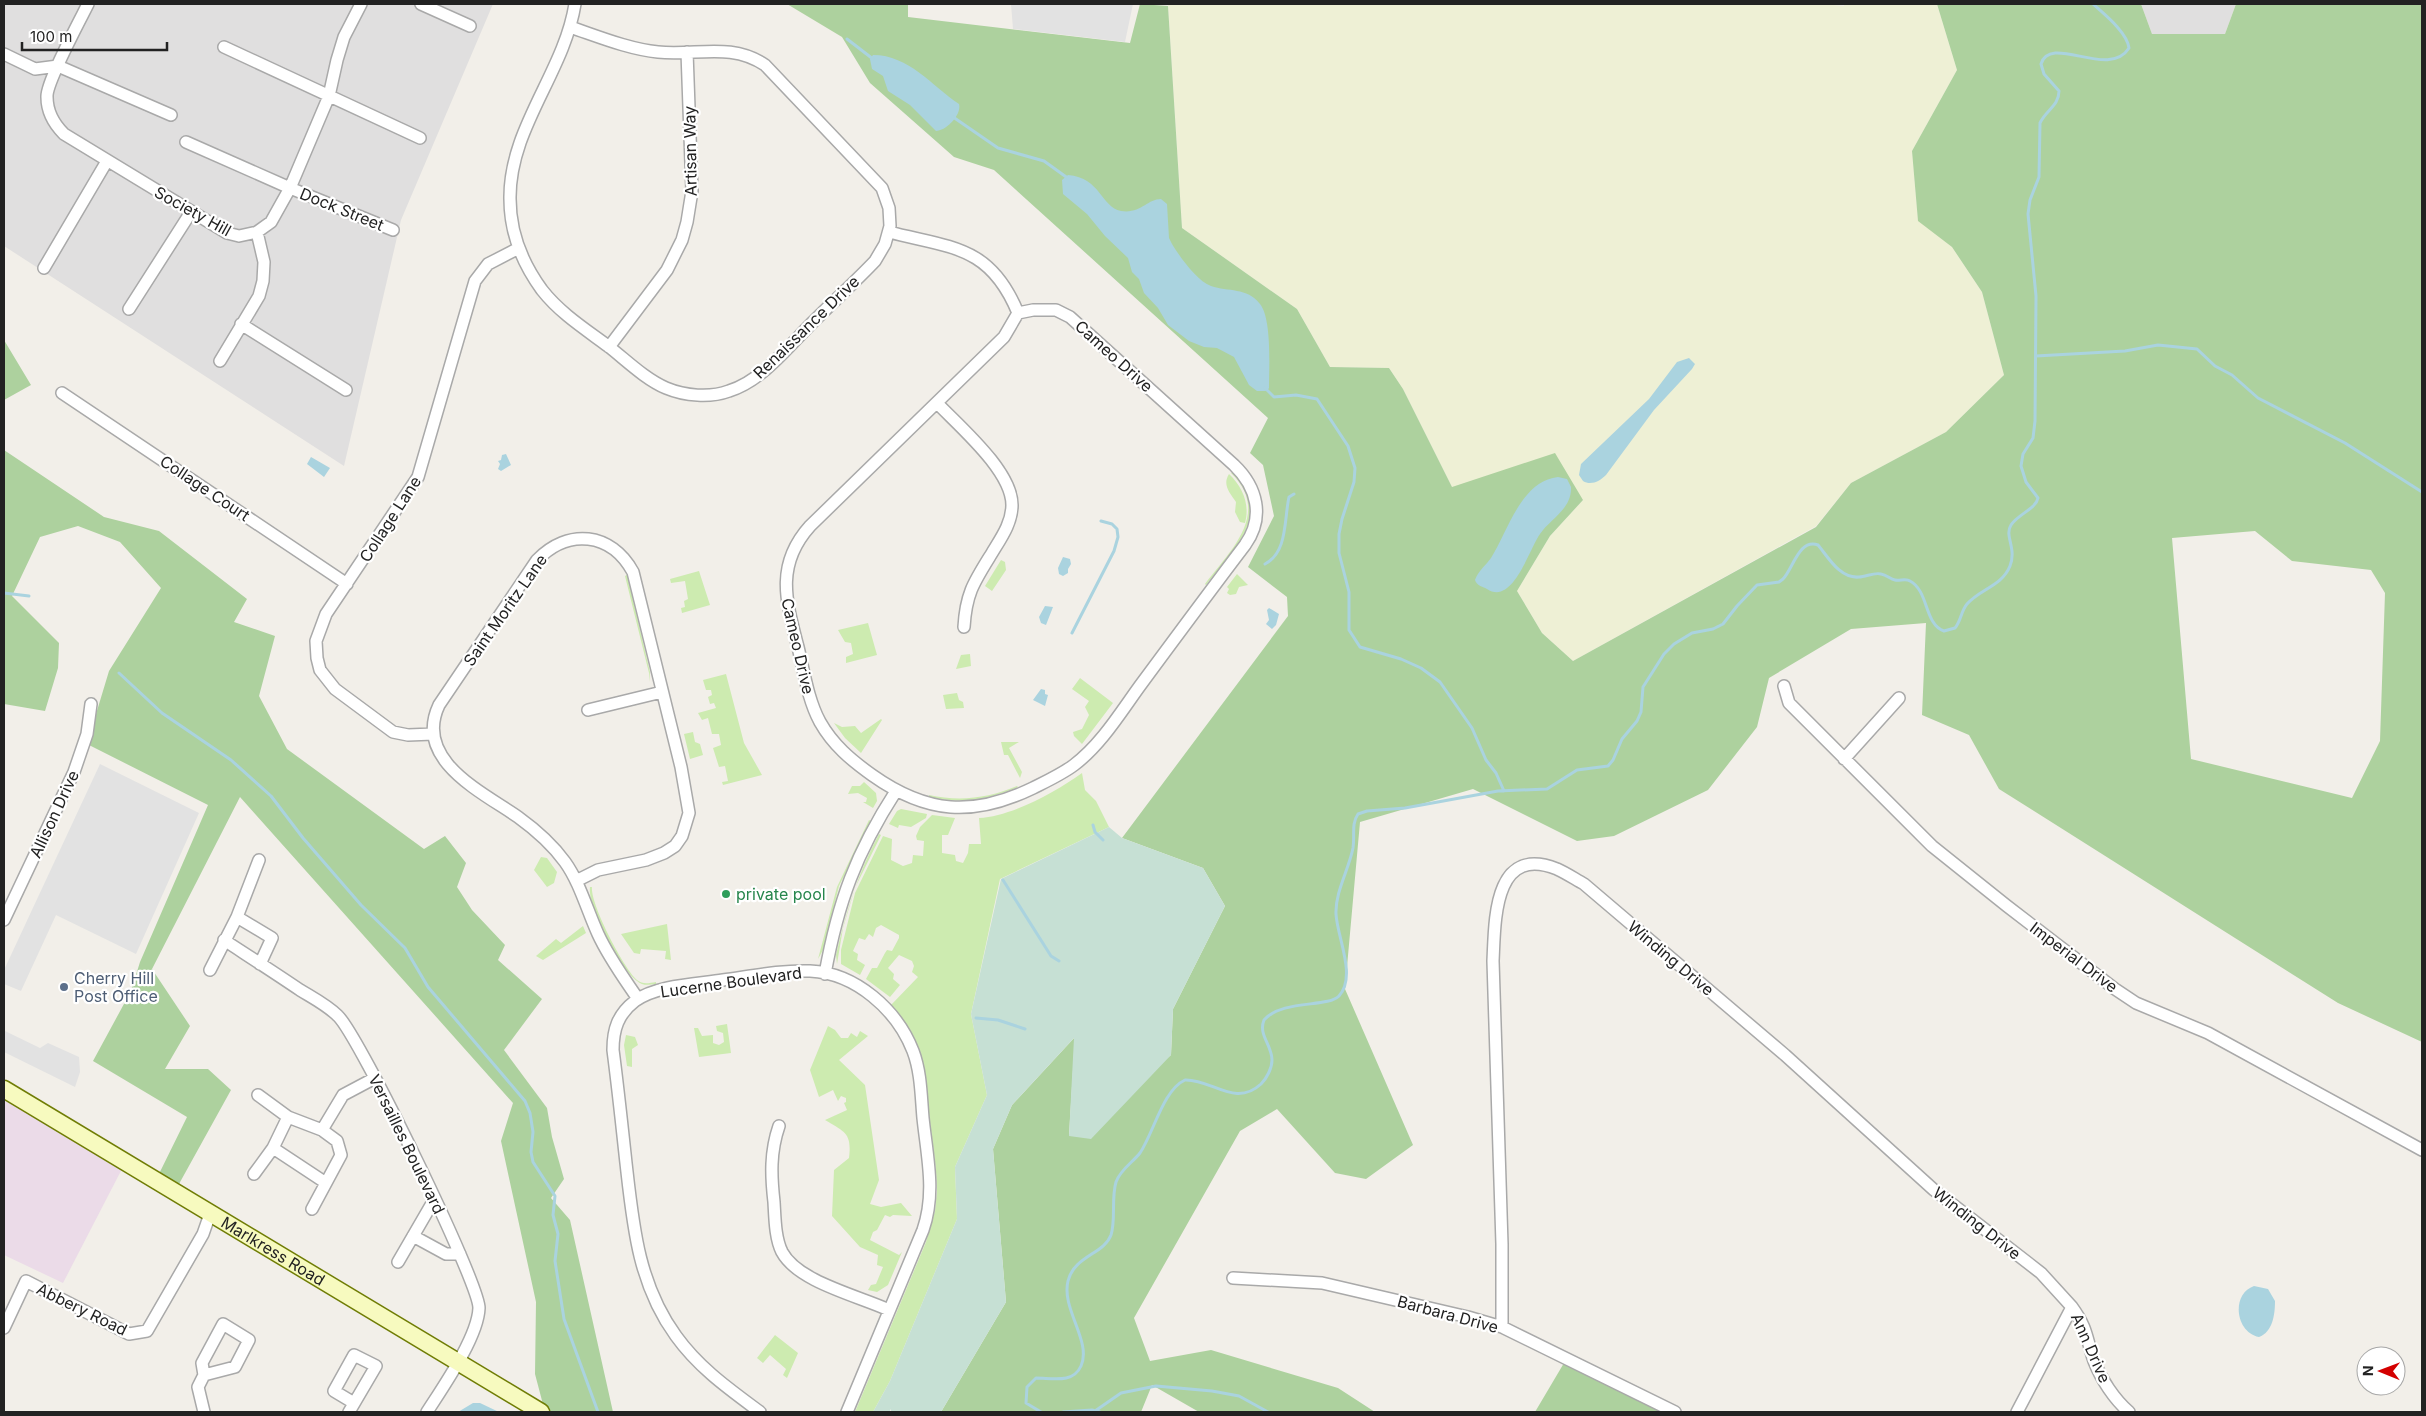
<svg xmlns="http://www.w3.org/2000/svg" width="2426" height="1416" font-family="Inter,sans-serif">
	<rect width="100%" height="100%" fill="#f2efe9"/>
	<path fill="#e0dfdf" d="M4,4H493L401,220L344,466L4,246Z
		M2141,4H2236L2225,34H2152Z"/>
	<path fill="#ebdbe8" d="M4,1092L124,1165L63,1283L4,1255Z"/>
	<path fill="#eef0d5" d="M1168,4H1823L1844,6V4H1937L1957,70L1912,151L1918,220L1952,247L1982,292L2004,375L1946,432L1851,483L1816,526L1573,661L1542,633L1517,591L1550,536L1583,500L1452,487L1403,389L1389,368L1330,367L1297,309L1182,228Z"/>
	<path fill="#cdebb0" d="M1233,472C1273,516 1234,549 1206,585L1205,584C1230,551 1272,513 1231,473Z
		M1229,474C1243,487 1250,505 1245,523L1240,522L1235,512L1236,502C1230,493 1222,485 1229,474Z
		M1001,560L1005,562L1006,570L992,591L985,586Z
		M699,571L710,605L682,613L681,608L685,607L684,601L688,599L685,581L671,583L670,579Z
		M1237,574L1248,585L1239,587L1236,594L1230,595L1227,593L1229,589L1227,587Z
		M627,575L650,672L649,682V673L625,576Z
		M868,623L877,655L846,663V657L853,654L851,643L845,642L838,630Z
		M970,654L971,666L956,669L961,655Z
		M726,674L744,743L762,775L723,785L722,782L728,781L725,766L719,767L713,748L721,745L719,734H712L708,718L702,720L698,713L716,708L714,703L710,704L708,697L712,695L711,690H706L703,680Z
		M1080,678L1113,703L1082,744L1074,736L1073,732L1082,729L1089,715L1085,707L1089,701L1072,689Z
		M957,693L959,700L963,702L964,708L946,709L943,695Z
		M881,719L882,720L861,753L845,738L834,723L842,727L855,726L861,733Z
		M693,732L695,742L700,744L703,755L690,759L684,734Z
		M1001,742H1019L1009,748L1022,772L1020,778L1008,755H1004Z
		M1082,773L1085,790L1096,801L1109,827L1000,879L971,1014L987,1095L955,1167L957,1219L890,1381L873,1412H855L926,1242L935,1211L937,1192C937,1169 933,1146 930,1123C925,1076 924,1042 891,1005L918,977L912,972L914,966L912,961L899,955L888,968L894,974L893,979L900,985L890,997L866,979L872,968H877L885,953L887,950L892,951L899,938V935L881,925L876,928L873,937L869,934L865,940L859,938L853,951L858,954L857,960L865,965L860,975L841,964V950L855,893L883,836L892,839L891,860L903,866L912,863L913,855L923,856L924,841L917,840L916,836L920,827L932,815L955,818L948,835H942V853L955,855L956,861L963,863L968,853L969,844H981L979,818C1012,816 1056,792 1082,773Z
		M864,782L876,793L877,801L873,808L863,802H866L867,798L858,793L848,794L852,786H860Z
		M1017,786L1018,787C988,800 960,804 929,797V795C960,802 989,798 1017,786Z
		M901,809L927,814L926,818L911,827L899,825L898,828L889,824L897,811Z
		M869,820L871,821L839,886L823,950L818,959L837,887Z
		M879,834L881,835L855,888L843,928L837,964L836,955C846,912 858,873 879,834Z
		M541,857L547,858L557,872L554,883L547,887L534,870Z
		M590,887H592C590,904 624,969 637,980C643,985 649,983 656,982V984C649,985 642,986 637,981C621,969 587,907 590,887Z
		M667,924L671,960L665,959L666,951L641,949L640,954L634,953L621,934Z
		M583,926L586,933L543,960L536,956L556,939L561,943Z
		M727,1024L731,1053L699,1057L694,1028H698L702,1036L713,1035V1043L719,1045L724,1042L723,1033L717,1031L716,1026Z
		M828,1026L835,1030L841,1038H848L851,1033L857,1037L860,1031L868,1036L839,1060L865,1085L879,1180L870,1204L881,1207L901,1203L912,1216L893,1215L890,1217L885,1215L877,1230L873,1232L870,1240L899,1255L902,1252L888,1285L877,1292L868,1290L871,1285L876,1284L883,1267L877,1265L878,1255L860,1247L832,1216L834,1170L849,1158C852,1133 845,1132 825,1120L847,1110L844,1103L846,1102V1098L841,1096L838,1101L833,1090L819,1097L810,1070Z
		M626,1035L635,1037L638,1045L632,1049V1067L627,1066L624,1045Z
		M775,1335L798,1353L787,1378L783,1375L786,1369L770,1355L763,1363L757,1358Z"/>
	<path fill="#add19e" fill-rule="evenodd" d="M787,4H908V17L1130,43L1140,4L1168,6L1182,228L1297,309L1330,367L1389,368L1403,389L1452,487L1555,453L1583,500L1550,536L1517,591L1542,633L1573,661L1816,527L1851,483L1946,432L2004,375L1982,292L1952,247L1918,221L1912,151L1957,70L1937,4H2141L2152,34H2225L2236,4H2422V1042L2338,1003L1999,789L1969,735L1922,715L1926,623L1851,629L1769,678L1757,727L1708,790L1614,836L1577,841L1473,789L1360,822L1345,989L1413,1145L1366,1179L1335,1173L1277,1109L1240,1131L1134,1318L1150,1361L1211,1350L1338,1388L1375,1412H1199L1152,1385L1141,1412H941L1006,1302L993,1149L1012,1105L1075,1037L1069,1135L1171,1055L1173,1009L1225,906L1203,868L1122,838L1288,616L1287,597L1248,567L1274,516L1263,465L1250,453L1268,418L994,170L954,157L870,83L842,37ZM2255,531L2292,561L2371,570L2385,593L2380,741L2352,798L2191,759L2172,538Z
		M4,340L31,385L4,400Z
		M4,450L104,517L159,531L247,599L234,622L275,636L259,696L287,749L424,849L445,836L466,863L457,887L472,910L505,945L498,960L542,999L504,1050L547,1108L552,1137L564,1179L551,1198L570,1220L613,1412H545L535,1374L536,1302L501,1141L513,1103L240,797L152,969L190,1026L165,1069H208L231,1090L174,1193L155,1182L187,1117L93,1061L131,991L140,962L208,805L87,744L109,671L161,588L120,542L78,526L40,537L12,596L59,643L58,668L45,711L4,704Z
		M1564,1363L1661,1410L1659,1412H1535Z"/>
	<path fill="#c6e0d4" d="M1109,827L1122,838L1203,868L1225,906L1173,1009L1171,1055L1091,1139L1069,1136L1074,1038L1012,1105L993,1149L1006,1302L941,1412H892L890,1409V1412H873L890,1381L957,1219L955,1167L987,1095L971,1014L1001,879Z"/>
	<path fill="#e2e2e2" d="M1011,4H1133L1125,42L1013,29Z
		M100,764L199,813L136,954L56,915L21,991L4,984V970Z
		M4,1024L5,1031L40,1048L48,1043L79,1057L80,1072L75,1087L4,1052Z"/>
	<path fill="#aad3df" d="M873,55C909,55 932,86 959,104C962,115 946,131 936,131L910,105L888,91L883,76L872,69L870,59Z
		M1068,175C1101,178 1101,207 1121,211C1141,214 1147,199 1161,199L1167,204L1169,238L1172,244C1180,257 1197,281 1211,286C1228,292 1247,287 1260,304C1272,319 1269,368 1269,388L1267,391H1257L1249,385L1234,357L1217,348L1204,347L1189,341L1168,325L1158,308L1144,293L1139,279L1132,272L1128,258L1105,236L1087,214L1063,194L1062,180Z
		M1689,358L1695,364L1692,369L1654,410L1606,475C1600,481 1591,486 1583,481L1579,475L1581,464L1649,399L1677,362Z
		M506,454L511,465L501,471L498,469L500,464L498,461L501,460L502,455Z
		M311,457L330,468L324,477L307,464Z
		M1558,477L1567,479L1571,487C1572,509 1551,518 1540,534C1529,549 1513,606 1487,589C1482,586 1477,586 1475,580C1478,571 1486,565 1491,558C1508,531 1521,481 1558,477Z
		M1063,557L1070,559L1071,564L1068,569V573L1063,576L1059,574L1058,568Z
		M1045,606L1053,607L1046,625L1041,623L1039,617Z
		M1269,608L1279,614L1276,625L1272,629L1266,624L1269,620L1267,610Z
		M1041,689L1045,690V694L1048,695L1045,706L1033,700Z
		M2254,1286L2268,1289L2275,1301C2275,1314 2273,1332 2259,1337C2235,1332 2231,1294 2254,1286Z
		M473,1403H480L499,1412H458Z"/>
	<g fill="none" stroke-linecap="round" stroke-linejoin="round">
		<path stroke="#aad3df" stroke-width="3" d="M847,39L873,59
			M953,117L998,148L1044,161L1069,179
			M2036,356L2125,351L2158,345L2197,349L2215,366L2232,375L2258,398L2345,443L2422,492
			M1265,388L1274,397L1296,395L1317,399L1348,446L1355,468L1354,482L1342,519L1339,534V553L1349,592V630L1360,647L1401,659L1421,668L1440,682L1472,728L1486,760L1496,773L1504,791
			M1265,564C1288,552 1284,519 1289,497L1294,494
			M4,593L29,596
			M1072,633L1114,551L1118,537L1117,529L1112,524L1101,521
			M119,673L162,713L231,760L271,796L303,838L361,905L405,948L428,987L525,1101L530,1113L533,1132L531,1152L533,1162L555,1196L553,1215L558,1234L555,1261L564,1319L598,1412
			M1093,825L1095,832L1103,840
			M1003,880L1051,956L1059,961
			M976,1018L998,1020L1025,1029
			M1095,1411L1121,1393L1156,1386L1212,1391L1239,1396L1268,1412
			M1041,1412L1026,1403L1027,1387L1036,1378C1052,1378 1073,1384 1081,1366C1092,1341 1061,1309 1068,1281C1074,1256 1104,1254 1111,1235C1116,1219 1111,1199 1116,1182C1120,1170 1133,1162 1140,1153C1154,1132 1163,1090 1185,1080C1212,1079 1235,1108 1261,1084C1267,1078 1272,1068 1272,1060C1272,1045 1258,1035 1264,1020C1283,999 1327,1008 1339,996C1357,976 1337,937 1336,914C1335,892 1349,869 1353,848C1355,836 1351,824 1358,814L1367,811L1405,808L1498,791L1547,789L1577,770L1608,766L1613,760L1622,739L1637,721L1641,712L1643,687L1664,654L1674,644L1692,633L1713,629L1723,624L1737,606L1757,585L1779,582L1783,579C1793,569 1799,538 1818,545C1828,557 1840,579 1859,577C1866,577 1874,572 1881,574C1887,575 1890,579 1895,580C1900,581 1906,578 1910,581C1929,591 1924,624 1944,631L1955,628C1961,621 1961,611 1967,604C1980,589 2002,586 2010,566C2017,548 2004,536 2011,525C2018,514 2036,509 2038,498L2026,482L2021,466L2023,454L2033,438L2035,421L2036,296L2028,214L2030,200L2039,177L2040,123C2046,110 2059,106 2059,91L2044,74L2041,64C2050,33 2109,80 2129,48C2127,32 2104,14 2093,4
			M1063,1412L1092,1410L1100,1412"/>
		<defs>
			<path id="street" d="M88,4C80,20 46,83 47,97C47,112 54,124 64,134L227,233L239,236L257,232L271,222L290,188L329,96L337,60L344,37L361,4
				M421,4L470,26
				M570,27C597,36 628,49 658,52C696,56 731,42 765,65L882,188L889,208L890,226L885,244L875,261C856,281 835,300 816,319C790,344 764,380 729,391C710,398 685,396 666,388C645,379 626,360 608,346C585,329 560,313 542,290C523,264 510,232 510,199C509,128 564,73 575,4
				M224,47L420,138
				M4,54L35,69L58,66L171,115
				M186,142L290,188L393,230
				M889,232C951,248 990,245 1018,313
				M44,268L107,161
				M129,309L191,212
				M1033,310H1056L1070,317L1234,465C1257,487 1265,517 1245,545C1210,591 1176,637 1142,683C1122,710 1102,744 1074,765C1062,774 1047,781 1033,788C973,817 927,814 872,775C851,760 833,745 820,722C808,700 804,672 798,647C786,601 775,565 810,526L1004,337L1018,313Z
				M241,324L346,390
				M609,347L667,270L682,240L687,222L692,191L687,52
				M220,361L259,296L263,281L264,262L257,232
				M62,393L347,584
				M937,403C960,427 1012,471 1012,505C1012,523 1001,538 992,553C974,582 966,593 964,627
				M1784,686L1789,703L1932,846L2007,906L2115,989L2136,1003L2208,1033L2422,1150
				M588,710L662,692
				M433,734L408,735L393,732L335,689L320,670L317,658L316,641L326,614L418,477L475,281L488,264L519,248
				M1844,759L1899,698
				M576,881L598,870L646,860L664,853L675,846L682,836L689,813L681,767L633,572C611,532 568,528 537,560L439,705C413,760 482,792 518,817C536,830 552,844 565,862C580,883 587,910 598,934C609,958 624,978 638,999
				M237,917L272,938L260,964
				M4,920L74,772L87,734L91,704
				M224,940C250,957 275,973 300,990C313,998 327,1005 338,1016C359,1036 479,1282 479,1308C478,1337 443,1387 427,1412
				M210,970L237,917L259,860
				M825,974C838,902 856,853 896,791
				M258,1095L288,1117L273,1148
				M288,1117L322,1130
				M779,1126C770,1152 771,1176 774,1202C775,1218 775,1238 782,1252C798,1282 859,1296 889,1310
				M254,1174L273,1148L326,1183
				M312,1209L341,1155L337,1141L322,1130L343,1095L375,1078
				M413,1236L446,1254H460
				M398,1262L434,1200
				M1233,1278L1322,1283L1468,1317L1502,1327L1675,1412
				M2072,1307C2088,1329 2086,1338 2094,1361C2101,1379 2114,1399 2129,1412
				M1502,1327V1244L1493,961C1495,921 1493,844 1557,869C1566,873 1575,879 1584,884L1785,1055L1934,1190L2041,1273L2072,1307L2017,1412
				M4,1328L26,1281L129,1334L147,1331L203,1234L210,1214
				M204,1412L198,1387L204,1375L202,1363L223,1324L249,1340L235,1367L204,1375
				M349,1412L376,1366L354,1355L334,1391L354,1403
				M760,1412C729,1389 699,1368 676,1336C638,1284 633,1225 626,1163C622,1126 618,1088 613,1050C613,1029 618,1014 635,1001C656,985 698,984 723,980C752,976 781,970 810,971C856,973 897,1010 913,1051C921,1072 921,1095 923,1118C927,1156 936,1193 923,1230L847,1412"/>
			<g id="secondary">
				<path id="s1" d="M4,1089L541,1412"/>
			</g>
		</defs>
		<use href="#street" stroke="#a9a9a9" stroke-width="14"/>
		<use href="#secondary" stroke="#707d05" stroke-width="19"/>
		<use href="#street" stroke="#fff" stroke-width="11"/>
		<use href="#secondary" stroke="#f7fabf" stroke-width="16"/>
	</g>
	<circle fill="#2e9e5b" stroke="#fff" stroke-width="2" cx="726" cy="894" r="5"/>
	<circle fill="#5c6f8a" stroke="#fff" stroke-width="2" cx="64" cy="987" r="5"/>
	<g text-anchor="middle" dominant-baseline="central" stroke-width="4.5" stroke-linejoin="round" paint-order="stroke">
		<g font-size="16" fill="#222" stroke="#fff">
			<text transform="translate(690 151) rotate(-91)">Artisan Way</text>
			<text transform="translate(342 209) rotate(22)">Dock Street</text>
			<text transform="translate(193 211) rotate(29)">Society Hill</text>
			<text transform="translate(806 327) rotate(-44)">Renaissance Drive</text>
			<text transform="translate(1114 356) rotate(42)">Cameo Drive</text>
			<text transform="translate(205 488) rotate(34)">Collage Court</text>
			<text transform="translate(390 519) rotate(-57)">Collage Lane</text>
			<text transform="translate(505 610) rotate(-55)">Saint Moritz Lane</text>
			<text transform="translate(798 646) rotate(77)">Cameo Drive</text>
			<text transform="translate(54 814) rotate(-65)">Allison Drive</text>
			<text transform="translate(2074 957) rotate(37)">Imperial Drive</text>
			<text transform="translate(1671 958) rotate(40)">Winding Drive</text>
			<text transform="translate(731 982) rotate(-8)">Lucerne Boulevard</text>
			<text transform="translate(407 1144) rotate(64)">Versailles Boulevard</text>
			<text transform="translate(1977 1223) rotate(38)">Winding Drive</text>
			<text stroke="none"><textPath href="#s1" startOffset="314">Marlkress Road</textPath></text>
			<text transform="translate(82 1309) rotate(26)">Abbery Road</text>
			<text transform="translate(1448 1314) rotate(15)">Barbara Drive</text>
			<text transform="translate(2091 1348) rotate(66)">Ann Drive</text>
		</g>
		<g font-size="16" fill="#27864d" stroke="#fff" text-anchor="start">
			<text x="736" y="894">private pool</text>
		</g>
		<g font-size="16" fill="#4e5e75" stroke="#fff" text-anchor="start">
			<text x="74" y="978">Cherry Hill<tspan x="74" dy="18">Post Office</tspan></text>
		</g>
	</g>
	<rect width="2426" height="1416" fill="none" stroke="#222222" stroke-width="10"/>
	<g transform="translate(2381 1371) rotate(271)"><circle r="24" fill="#ffffff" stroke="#a7a7a7"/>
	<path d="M0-4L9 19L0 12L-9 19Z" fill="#d40000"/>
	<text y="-8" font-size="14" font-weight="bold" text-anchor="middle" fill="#222222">N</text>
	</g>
	<path d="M22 42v8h145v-8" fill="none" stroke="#222222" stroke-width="2.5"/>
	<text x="30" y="42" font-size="15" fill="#222222" stroke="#ffffff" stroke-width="4" paint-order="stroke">100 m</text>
</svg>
